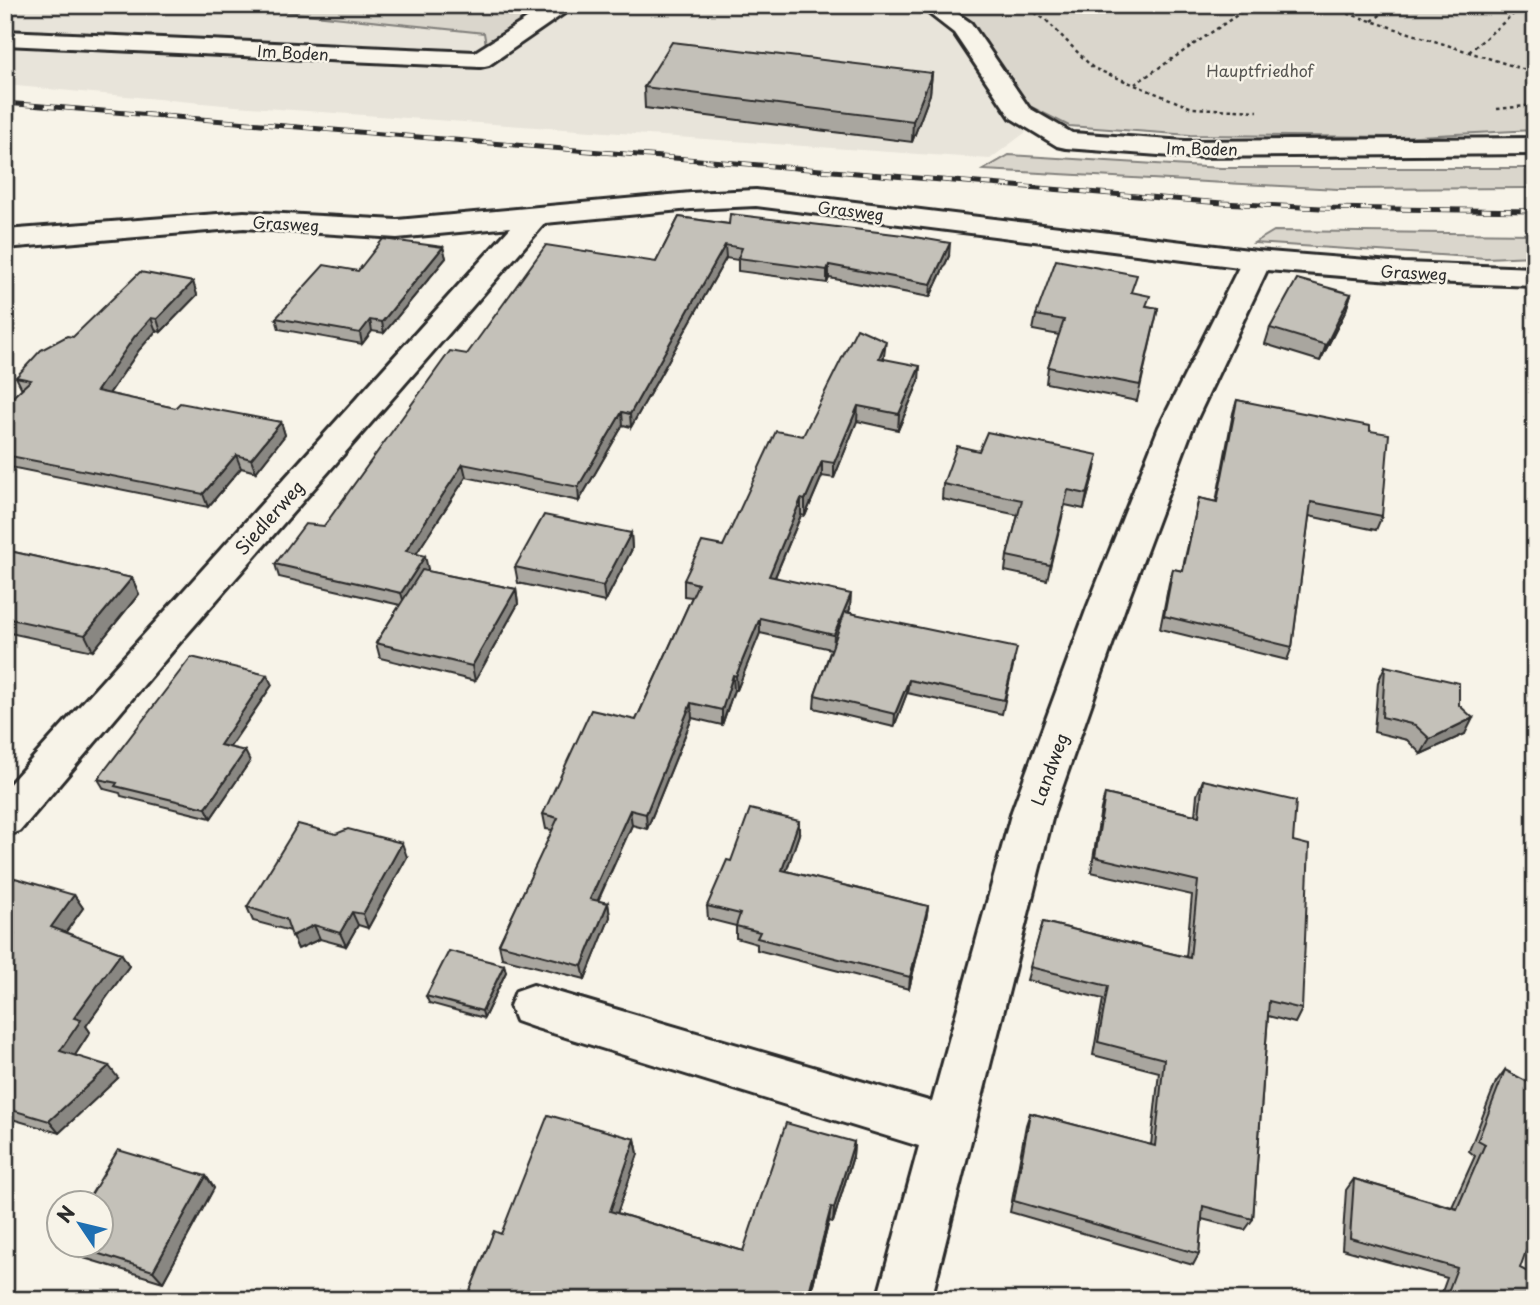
<svg xmlns="http://www.w3.org/2000/svg" width="1540" height="1305" font-family="'Playpen Sans',sans-serif">
	<rect width="100%" height="100%" fill="#f7f3e8"/>
	<filter id="ink" filterUnits="userSpaceOnUse"><feTurbulence type="fractalNoise" baseFrequency=".0143" numOctaves="2"/><feDisplacementMap in="SourceGraphic" scale="14" xChannelSelector="R" yChannelSelector="G"/><feConvolveMatrix kernelMatrix="1 2 1 2 8 2 1 2 1" color-interpolation-filters="sRGB"/></filter>
	<g filter="url(#ink)">
		<path fill="#e8e4da" d="M5,5H221L484,33L489,63L578,5H912L933,15L972,50L1026,132L990,159L235,106L5,85Z"/>
		<path fill="#dad6cc" stroke="#82807c" stroke-width="2" d="M221,5H578L489,63L484,33Z
			M912,5H1535V130L1398,137L1190,135L1069,126L1000,91L972,50L933,15Z
			M1009,155L1221,168H1535V188L1338,189L983,170Z
			M1274,231L1535,234V256L1486,258L1254,243Z"/>
		<g fill="none" stroke-linecap="round" stroke-linejoin="round">
			<defs>
				<path id="minor" d="M549,5H576L489,65L480,67L5,45V31L475,52Z
					M918,5H945L971,23L1029,108L1072,133L1185,141L1535,138V154L1185,157L1066,148L1057,146L1011,118L954,33Z
					M756,190L1257,251L1404,263L1535,268V286L1404,281L1267,270L1193,427L1125,608L1054,811L931,1300H877L919,1146L533,1027L516,1021L510,1006L516,991L533,985L932,1102L1012,811L1087,608L1159,427L1239,267L756,206L691,209L545,223L181,641L20,831L5,836V789L511,227L397,238L244,228L5,248V230L244,212L397,220L691,193Z"/>
			</defs>
			<use href="#minor" stroke="#2b2b2b" stroke-width="6"/>
			<path stroke="#2b2b2b" stroke-width="2.5" stroke-dasharray="3.5 3.5" stroke-linecap="butt" d="M1023,5L1046,20L1093,68L1192,108L1258,111
				M1321,5L1535,73
				M1372,21L1394,5
				M1469,52L1524,5
				M1135,84L1252,5
				M1497,109L1535,105"/>
			<use href="#minor" fill="#f7f3e8" fill-rule="evenodd"/>
			<defs>
				<path id="rail" d="M5,103L1222,203L1321,208L1535,211"/>
			</defs>
			<use href="#rail" stroke="#2b2b2b" stroke-width="5"/>
			<use href="#rail" stroke="#f7f3e8" stroke-width="3.5" stroke-dasharray="10" stroke-linecap="butt"/>
		</g>
		<path fill="#a9a69f" stroke="#2b2b2b" stroke-width="2" d="M932,73L930,94L912,142L645,108L644,87Z
			M679,217L949,256L930,297L829,278L827,283L738,271V260L726,258L631,427L623,425L579,501L466,477L416,554L428,569L427,571L516,589L518,604L475,681L380,658L376,643L400,605L279,577L275,564L324,526L467,354L656,262Z
			M443,247L446,258L384,333L372,331L362,344L279,329L276,318L358,271Z
			M193,282L197,295L161,332L156,331L139,350L109,394L175,408L281,422L285,435L256,472L241,468L208,507L5,466V404L22,389L16,377Z
			M1133,293L1147,306L1158,308L1137,401L1046,383L1048,367L1059,335L1033,330L1036,315Z
			M1351,294L1346,310L1320,361L1265,344L1270,328Z
			M884,356V359L919,381L898,430L857,421L834,478L822,476L805,516L801,515L775,577L850,609L848,612L1014,662L1002,714L907,693L894,727L814,708L815,695L831,649L760,633L737,690H734L722,725L692,718L647,829L632,825L598,901L608,903L610,917L585,979L502,958L499,944L553,830L546,829L543,814L636,720L692,597L684,596V580L723,546L803,436Z
			M1237,400L1370,431L1382,516L1376,530L1309,516L1292,647L1287,660L1160,629L1169,583L1173,569L1182,571L1199,498L1216,502L1233,413Z
			M979,451L1095,469L1084,509L1065,505L1047,580L1005,571L1007,556L1018,515L942,499L943,484Z
			M631,533L632,549L605,602L518,583L515,567Z
			M5,550L132,578L139,594L93,651L5,632Z
			M1385,666L1459,705L1465,734L1421,754L1407,740L1374,732L1378,682Z
			M272,685L230,747L250,761L211,818L121,796L120,793L104,789L98,779Z
			M1203,780L1293,841L1302,1009L1295,1023L1268,1016L1253,1219L1245,1230L1202,1219L1199,1254L1193,1265L1010,1212L1026,1125L1030,1113L1151,1145L1159,1072L1093,1055L1103,999L1027,980L1043,922L1186,957L1192,895L1091,872L1101,809L1105,794L1195,815L1197,795Z
			M799,834L786,871L928,906L926,919L909,989L757,950V944L736,938V926L708,919L707,906L731,861Z
			M407,857L368,928L358,925L346,946L320,939L298,949L291,931L253,921L247,907Z
			M5,890L74,895L83,908L65,933L121,953L129,966L86,1026L90,1032L75,1055L118,1078L59,1133L5,1117V948L9,943L5,942Z
			M504,965L506,972L484,1018L429,1003L426,996Z
			M1505,1070L1520,1268L1535,1300H1439L1447,1278L1342,1249L1346,1190L1354,1179L1452,1207L1475,1156L1469,1151L1496,1082Z
			M635,1139L638,1154L617,1213L743,1251L854,1142L853,1156L833,1222L829,1221L809,1300H466L501,1234Z
			M206,1176L214,1188L163,1282L74,1255L65,1245H102Z"/>
		<path fill="#898782" stroke="#2b2b2b" stroke-width="2" d="M932,73L930,94L912,142L913,121Z
			M950,243L949,256L930,297L931,284Z
			M725,245L726,258L631,427L630,414Z
			M443,247L446,258L384,333L382,322Z
			M829,265V278L827,283V270Z
			M193,282L197,295L161,332L157,319Z
			M1351,294L1346,310L1320,361L1326,345Z
			M151,318L156,331L139,350L102,404L97,391L134,337Z
			M370,320L372,331L362,344L360,333Z
			M886,341L884,356L878,373L879,358Z
			M920,366L919,381L898,430L899,414Z
			M858,406L857,421L834,478V463Z
			M622,412L623,425L579,501L578,487Z
			M281,422L285,435L256,472L251,459Z
			M236,455L241,468L208,507L203,494Z
			M1098,455L1095,469L1084,509L1087,494Z
			M822,461V476L805,516V500Z
			M463,464L466,477L409,565L406,551Z
			M801,499V515L769,591V576Z
			M631,533L632,549L605,602L603,586Z
			M425,556L428,569L405,606L401,593Z
			M132,578L139,594L93,651L85,635Z
			M516,589L518,604L475,681L472,666Z
			M851,594L850,609L833,650L834,635Z
			M760,618V633L737,690L736,676Z
			M267,675L272,685L224,755L220,745Z
			M733,675L734,690L722,725V710Z
			M909,680L907,693L894,727L895,714Z
			M691,703L692,718L647,829L646,814Z
			M1473,718L1465,734L1421,754L1430,739Z
			M245,751L250,761L211,818L206,808Z
			M630,810L632,825L592,913L590,899Z
			M799,821V834L782,884V870Z
			M402,843L407,857L368,928L363,914Z
			M74,895L83,908L60,940L51,927Z
			M608,903L610,917L585,979L582,966Z
			M928,906L926,919L909,989L910,977Z
			M352,912L358,925L346,946L340,933Z
			M314,925L320,939L298,949L292,936Z
			M121,953L129,966L86,1026L90,1032L70,1063L60,1051L74,1018Z
			M504,965L506,972L484,1018L482,1011Z
			M109,1066L118,1078L59,1133L49,1121Z
			M635,1139L638,1154L613,1225L610,1211Z
			M854,1142L853,1156L833,1222L834,1208Z
			M206,1176L214,1188L163,1282L153,1271Z
			M831,1207L829,1221L809,1300H807Z"/>
		<path fill="#c4c1b9" stroke="#2b2b2b" stroke-width="2" d="M672,42L932,73L913,121L644,87Z
			M730,214L903,235L950,243L931,284L829,265L827,270L738,258L742,248L725,245L630,414L622,412L578,487L463,464L406,551L425,556L401,593L275,564L305,524L324,526L450,351L467,354L546,245L656,262L679,217L729,224Z
			M383,239L443,247L382,322L370,320L360,333L276,318L324,265L358,271Z
			M1056,260L1137,275L1131,292L1150,296L1146,306L1158,308L1140,385L1048,367L1064,320L1036,315Z
			M140,272L193,282L157,319L151,318L134,337L97,391L175,408L180,403L281,422L251,459L236,455L203,494L5,455V404L31,380L16,377L41,350L67,336L73,337Z
			M1297,279L1351,294L1326,345L1270,328Z
			M857,328L886,341L879,358L920,366L899,414L858,406L834,463L822,461L805,500L801,499L769,576L851,594L834,635L760,618L736,676L733,675L722,710L691,703L646,814L630,810L590,899L608,903L582,966L499,944L558,818L543,814L591,710L636,720L698,584L684,580L702,542L723,546L776,431L803,436Z
			M1237,400L1370,426V431L1389,434L1382,516L1311,502L1292,647L1164,616L1173,569L1183,571L1199,498L1217,502Z
			M987,432L1098,455L1087,494L1068,490L1050,565L1007,556L1022,500L943,484L957,446L979,451Z
			M544,515L631,533L603,586L515,567Z
			M5,550L132,578L85,635L5,618Z
			M422,570L516,589L472,666L376,643Z
			M845,612L1017,648L1004,700L909,680L895,714L815,695Z
			M191,657L267,675L220,745L245,751L206,808L115,786L117,783L98,779Z
			M1385,666L1459,683V705L1473,718L1430,739L1415,725L1382,717Z
			M1203,780L1296,801L1293,841L1309,845L1302,1009L1269,1001L1253,1219L1203,1206L1199,1254L1014,1201L1030,1113L1155,1146L1164,1059L1098,1042L1108,986L1030,967L1043,922L1190,958L1198,881L1095,857L1105,794L1199,816Z
			M750,809L799,821L782,870L928,906L910,977L757,938L760,932L736,926L740,914L707,906L727,860L731,861Z
			M298,824L336,834L348,829L402,843L363,914L352,912L340,933L314,925L292,936L286,919L247,907Z
			M15,878L74,895L51,927L121,953L74,1018L81,1020L60,1051L109,1066L49,1121L5,1108V948L14,935L5,932V890Z
			M449,951L504,965L482,1011L426,996Z
			M1505,1070L1535,1086V1226L1520,1268L1535,1276V1300H1445L1457,1268L1350,1238L1354,1179L1457,1209L1485,1144L1478,1140Z
			M548,1115L635,1139L610,1211L743,1251L786,1123L854,1142L834,1208L831,1207L807,1300H466L494,1231L501,1234Z
			M118,1150L206,1176L153,1271L71,1245H102V1203H86Z"/>
	</g>
	<g text-anchor="middle" dominant-baseline="central" stroke-width="5" stroke-linejoin="round" paint-order="stroke">
		<g font-size="16" fill="#2b2b2b" stroke="#f7f3e8">
			<text transform="translate(293 52) rotate(3)">Im Boden</text>
			<text transform="translate(1202 148) rotate(1)">Im Boden</text>
			<text transform="translate(851 210) rotate(7)">Grasweg</text>
			<text transform="translate(286 223) rotate(3)">Grasweg</text>
			<text transform="translate(1414 272) rotate(3)">Grasweg</text>
		</g>
		<g font-size="16" fill="#575653" stroke="#f7f3e8">
			<text x="1260" y="70">Hauptfriedhof</text>
		</g>
		<g font-size="18" fill="#2b2b2b" stroke="#f7f3e8">
			<text transform="translate(269 517) rotate(-48)">Siedlerweg</text>
			<text transform="translate(1049 769) rotate(-70)">Landweg</text>
		</g>
	</g>
	<rect width="1540" height="1305" fill="none" stroke="#f7f3e8" stroke-width="28"/>
	<rect x="14" y="14" width="1512" height="1277" fill="none" stroke="#2b2b2b" stroke-width="2.5" filter="url(#ink)"/>
	<g transform="translate(80 1224) rotate(305)"><circle r="33" fill="#f7f3e8" stroke="#a5a39c" stroke-width="2"/>
	<path d="M0-5L12 26L0 18L-12 26Z" fill="#1f6fb2"/>
	<text y="-10" font-size="19" font-weight="bold" text-anchor="middle" fill="#2b2b2b">N</text>
	</g>
</svg>
